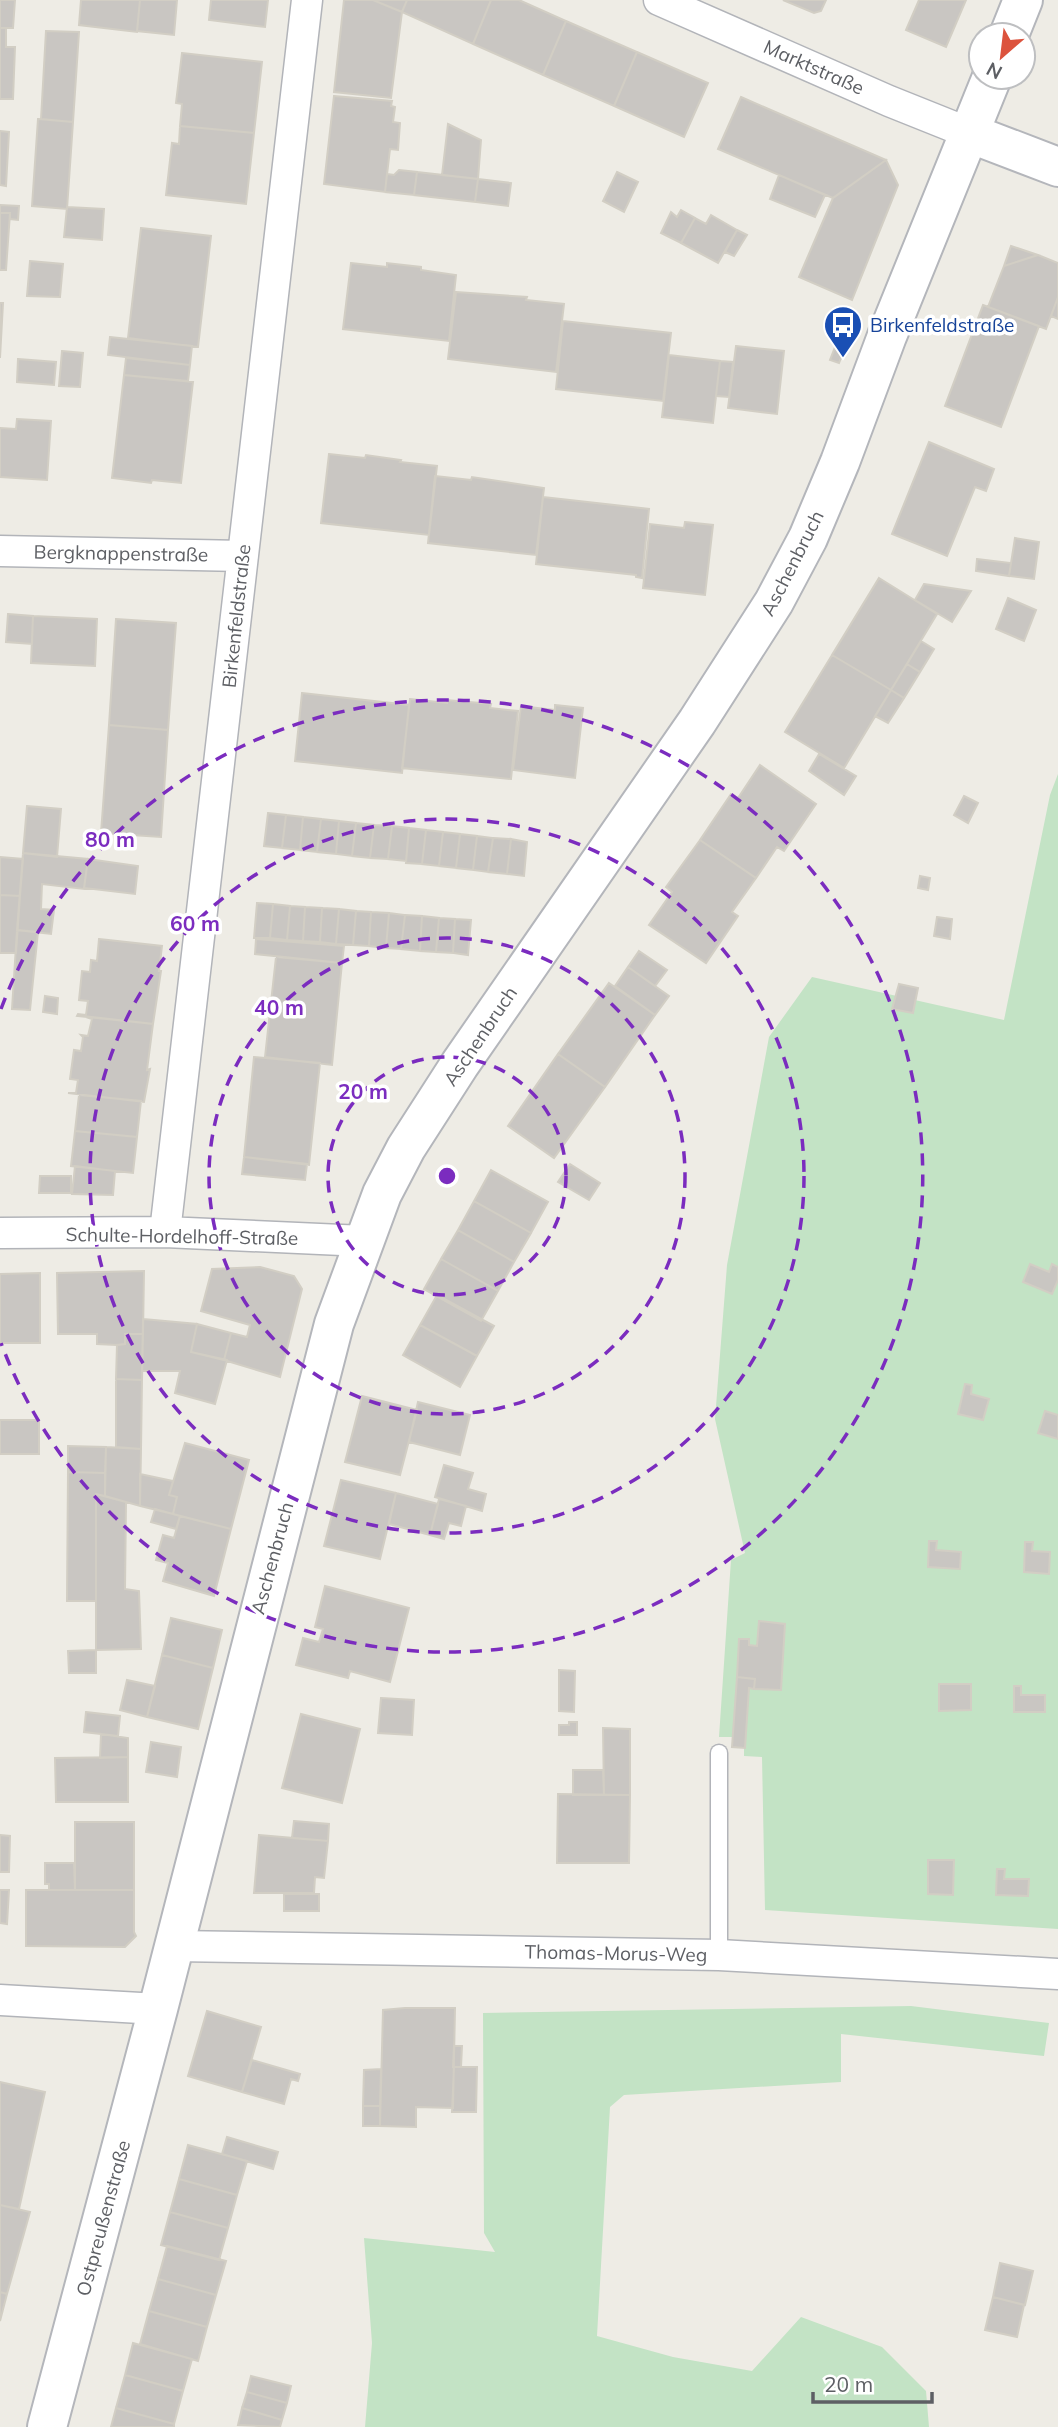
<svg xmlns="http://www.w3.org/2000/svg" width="1058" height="2427" font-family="Mulish,sans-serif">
	<rect width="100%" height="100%" fill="#eeece5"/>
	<path fill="#c3e3c5" d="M1058,774V1929L765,1910L762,1757L744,1756V1737H719L731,1560L745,1553L715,1419L727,1265L769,1037L812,977L1004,1020L1050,795Z
		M911,2006L1049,2023L1044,2056L841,2034V2082L624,2095L610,2107L597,2336L673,2357L752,2371L801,2317L882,2347L926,2391L929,2427H365L372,2343L364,2238L495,2252L484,2233L483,2013Z"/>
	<path fill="#c9c6c2" stroke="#d2cec4" stroke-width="2" d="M0,0H15L13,28H0Z
		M81,0H140L137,32L79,25Z
		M140,0H177L174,35L137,31Z
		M211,0H268L265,27L209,20Z
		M344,0H373L402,12L391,98L334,92Z
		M373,0H407L402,12Z
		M407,0H491L473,44L402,12Z
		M491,0H519L566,21L543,75L473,44Z
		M783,0H826L821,11L814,13Z
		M919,0H966L946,47L906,30Z
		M566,21L637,52L614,106L543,75Z
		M0,28H6V47H15L13,99H0Z
		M46,31L79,32L73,122L41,119Z
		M637,52L708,83L684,137L614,106Z
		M182,53L262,62L254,133L180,126L182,104L176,103Z
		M334,96L392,101L391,106L395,107L393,122L400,123L398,150L390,149L385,192L324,184Z
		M741,97L886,160L833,198L718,149Z
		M38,119L73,122L67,209L32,206Z
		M448,124L481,140L478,179L442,175Z
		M180,126L254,133L246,204L166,195L172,143L179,144Z
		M0,131L9,132L6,186L0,185Z
		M886,160L898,185L852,300L799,277L833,198Z
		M399,170L417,172L414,195L385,192L387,174L394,175Z
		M417,172L478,179L475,202L414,195Z
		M617,172L638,182L624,212L603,201Z
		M779,175L825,195L815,217L770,199Z
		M478,179L511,183L508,206L475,202Z
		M0,205L19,206L18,220L10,219V213H0Z
		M67,207L104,209L102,240L64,237Z
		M681,210L695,218L681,243L661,233L671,212L677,217Z
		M0,213H10L6,270H0Z
		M711,215L737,230L718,263L681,243L695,218L706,224Z
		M141,228L211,236L198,347L128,338Z
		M737,230L747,235L734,256L725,252Z
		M1011,246L1038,255L1004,266Z
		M1038,255L1058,263V297L1046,329L988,307L1004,266Z
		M30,261L63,264L60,297L27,296Z
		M351,263L387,267V263L421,267V270L456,275L449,341L343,329Z
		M456,292L527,297L526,300L564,304L556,372L448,359Z
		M1058,297V319L1051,316Z
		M0,303H3L0,358Z
		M983,305L1039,326L1001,427L945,406Z
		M563,321L671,333L663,401L556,389Z
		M110,337L192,346L190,365L108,355Z
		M839,337L848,340L839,363L830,360Z
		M736,346L784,351L777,414L728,408Z
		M62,351L83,353L80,387L59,386Z
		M669,355L720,361L713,423L662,417Z
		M126,358L190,365L188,381L124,375Z
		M18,359L56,362L54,385L17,382Z
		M720,361L733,362L729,397L716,396Z
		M124,375L193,382L181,483L152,480L151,483L112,478Z
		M17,419L51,421L47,480L0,477V428L16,429Z
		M929,442L994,469L986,491L975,487L947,556L892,534Z
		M329,454L365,458L366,455L401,460L400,462L437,466L429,535L321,523Z
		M435,476L471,480L472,477L544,488L536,555L428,543Z
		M543,497L649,509L642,578L636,577V575L536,564Z
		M685,522L713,525L705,595L643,588L650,524L684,528Z
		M1015,538L1039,542L1034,579L1009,576Z
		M977,559L1011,563L1009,576L976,571Z
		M879,578L937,614L891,690L832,655Z
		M924,584L971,591L952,622L915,600Z
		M1008,598L1036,610L1024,641L996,629Z
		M8,614L33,616L32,644L6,642Z
		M33,616L97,619L95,666L31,663Z
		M116,619L176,623L168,730L109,725Z
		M921,641L934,649L920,672L907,664Z
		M832,655L891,690L844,768L785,732Z
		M907,664L920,672L904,698L891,690Z
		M891,690L904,698L888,723L875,716Z
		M302,693L409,705L402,773L295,761Z
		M410,699L447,703V700L491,704L490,708L518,711L511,779L402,768Z
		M555,705L583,708L575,778L513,770L521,706L555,710Z
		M109,725L168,730L161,837L101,833Z
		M819,754L856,776L844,795L809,771Z
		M760,765L816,804L784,851L777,847L756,878L700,840L731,794L738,798Z
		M964,796L978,803L968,823L954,815Z
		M27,806L61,809L57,857L23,853Z
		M268,813L286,815L282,848L264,846Z
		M286,815L303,817L300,850L282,848Z
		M303,817L321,819L317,852L300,850Z
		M321,819L339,821L336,854L317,852Z
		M339,821L356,823L352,856L336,854Z
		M356,823L374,825L370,858L352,856Z
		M374,825L392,826L388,859L370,858Z
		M392,826L409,828L406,861L388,859Z
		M409,828L426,830L422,864L406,863Z
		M426,830L443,832L439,866L422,864Z
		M443,832L460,834L456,868L439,866Z
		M460,834L477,836L473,870L456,868Z
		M477,836L493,838L488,872L473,870Z
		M493,838L511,839L507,874L488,872Z
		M511,839L527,842L524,876L507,874Z
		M700,840L756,878L732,912L738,916L706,963L649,925L672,892L666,887Z
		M23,853L88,859L84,889L42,884L41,909L54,910L51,934L17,930Z
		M0,857L23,859L20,896L0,895Z
		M88,859L138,866L135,894L84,888Z
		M920,876L930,878L928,890L918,888Z
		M0,895L20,896L16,953H0Z
		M257,903L273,904L270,938H254Z
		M273,904L290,906L287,940L270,938Z
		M290,906L305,907L303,941L287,940Z
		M305,907L322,908L320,942L303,941Z
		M322,908L339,909L336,944L320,942Z
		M339,909L356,911L353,945L336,944Z
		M356,911L371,912L369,946L353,945Z
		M371,912L389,913L386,948L369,946Z
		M389,913L405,915L401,949L386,948Z
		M405,915L422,916L420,951L401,949Z
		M422,916L439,918L436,952L420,951Z
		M937,917L952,919L950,939L934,936Z
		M439,918L455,919L453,953L436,952Z
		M455,919L471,920L468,955L453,953Z
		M17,930L38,932L30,1010L12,1009Z
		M99,939L162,946L159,971H161L153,1024L77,1016L78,1014L86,1015L88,1001L79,1000L82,971L90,972L91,960L97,961Z
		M256,939L344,946L342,963L255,954Z
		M639,951L667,970L655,986L628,967Z
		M276,957L342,963L332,1065L265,1057Z
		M628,967L669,996L655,1015L615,986Z
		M609,983L655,1015L605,1087L558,1054Z
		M899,984L918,988L913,1013L892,1009Z
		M45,996L58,998L57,1014L43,1012Z
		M83,1016L153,1024L147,1070L150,1069L144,1102L68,1093H76L78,1080L70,1079L74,1050L81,1051L83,1037L81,1035L88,1036L92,1019Z
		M558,1054L605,1087L554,1158L508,1126Z
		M254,1057L320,1063L309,1165L244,1157Z
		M79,1095L141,1101L137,1137L75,1131Z
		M75,1131L137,1137L133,1173L71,1166Z
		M244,1157L307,1164L305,1180L242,1174Z
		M570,1164L600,1183L589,1200L558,1182Z
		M75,1166L115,1171L113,1195L72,1194Z
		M491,1170L548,1202L531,1233L474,1201Z
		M40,1176H71V1193H39Z
		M474,1201L531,1233L514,1262L458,1230Z
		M458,1230L514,1262L498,1291L441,1259Z
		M441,1259L498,1291L481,1321L424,1289Z
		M1030,1264L1049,1272L1052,1264L1058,1267V1280L1052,1294L1023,1282Z
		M260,1267L294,1276L302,1289L280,1377L224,1360L231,1333L247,1337L250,1325L201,1311L212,1269Z
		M144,1271L143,1334H125V1344L117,1345L97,1344V1334H58L57,1273Z
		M40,1273V1343H0V1274Z
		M437,1295L494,1326L477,1356L420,1325Z
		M143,1319L197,1324L191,1352L227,1360L215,1404L175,1393L180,1371H142Z
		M197,1324L231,1333L224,1360L191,1352Z
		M420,1325L477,1356L460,1387L403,1355Z
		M125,1334H143L142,1380L116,1379L117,1345L125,1344Z
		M116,1379L142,1380L141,1449L116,1447Z
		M965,1384L972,1385L971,1394L989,1399L983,1420L958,1414Z
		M362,1396L417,1410L400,1475L345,1462Z
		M418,1402L470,1415L460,1455L409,1442Z
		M1045,1411L1058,1415V1439L1038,1433Z
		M0,1420H39V1454H0Z
		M185,1443L249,1460L231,1529L173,1514L177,1497L169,1495Z
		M68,1446L106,1447L105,1473L68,1472Z
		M106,1447L141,1449L140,1506L105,1496Z
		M444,1465L473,1473L468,1489L486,1494L482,1511L435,1497Z
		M68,1472L105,1473V1496L96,1494V1601H67Z
		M140,1474L173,1481L169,1495L177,1497L173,1514L140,1506Z
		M341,1480L396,1493L380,1559L324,1546Z
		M396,1493L438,1504L430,1535L389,1524Z
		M96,1494L126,1502L125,1589L139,1591L141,1649L96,1650Z
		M439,1499L466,1506L461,1526L449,1523L444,1539L430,1535Z
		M155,1509L180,1516L176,1529L151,1522Z
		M180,1516L231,1529L214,1596L163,1581L168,1563L156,1560L163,1535L174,1538Z
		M929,1541H937L936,1550L961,1552L960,1569L928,1567Z
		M1025,1542H1033L1032,1551L1050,1552L1049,1574L1024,1572Z
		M325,1586L409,1608L390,1682L350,1671L348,1678L296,1665L303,1638L319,1642L323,1629L315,1627Z
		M171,1618L222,1630L213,1668L162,1655Z
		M759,1621L785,1624L781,1690L754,1689L755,1679L737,1677L739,1639H749V1645L757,1646Z
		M96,1650V1673H69L68,1651Z
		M162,1655L213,1668L198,1729L147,1717Z
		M559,1670L575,1671L574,1712L559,1711Z
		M737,1677L755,1679L754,1689L749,1688L745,1748L732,1747Z
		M127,1680L155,1686L147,1717L120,1710Z
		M939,1684H971V1710L939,1711Z
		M1014,1686H1021V1695H1045V1712H1014Z
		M381,1698L414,1700L412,1735L378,1733Z
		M86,1712L120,1716L118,1736L84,1732Z
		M301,1714L360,1729L342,1803L282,1788Z
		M569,1722H577V1735H559V1725H569Z
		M603,1728L630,1729V1795H604Z
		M101,1734L128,1738V1757L100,1758Z
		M151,1742L181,1747L177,1777L146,1772Z
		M128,1757V1802H56L55,1758Z
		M573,1770H603L604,1795H573Z
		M558,1794L630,1795L629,1863H557Z
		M294,1821L329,1824L328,1841L292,1838Z
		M75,1822H134V1890H75Z
		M0,1835L10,1836L9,1872H0Z
		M259,1835L328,1841L324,1878L315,1877L314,1893H254Z
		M928,1860H954L953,1895L928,1894Z
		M45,1863H74L75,1890H49V1884H45Z
		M997,1869H1005L1004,1879H1029L1028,1896L996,1895Z
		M0,1890H9L7,1924L0,1923Z
		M26,1890H134V1932L136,1936L125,1947L26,1946Z
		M284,1894H319V1911H284Z
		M405,2008H455L453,2108L416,2107V2127L380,2126L383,2010Z
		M207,2011L261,2027L242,2092L188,2076Z
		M454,2046H462L461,2067H453Z
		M252,2060L300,2074L298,2081L291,2079L284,2104L242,2092Z
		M454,2067H477L476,2112H452Z
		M381,2069L380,2106H363L364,2070Z
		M0,2082L45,2092L19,2209L0,2205Z
		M363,2106H380V2126H363Z
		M227,2137L278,2152L273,2169L222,2154Z
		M188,2145L247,2161L237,2195L179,2179Z
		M179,2179L237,2195L228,2228L170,2212Z
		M0,2205L30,2212L7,2294L0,2292Z
		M170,2212L228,2228L219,2260L161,2245Z
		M167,2246L226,2261L216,2295L158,2279Z
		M1000,2263L1033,2271L1025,2305L993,2297Z
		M158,2279L216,2295L207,2327L149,2311Z
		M0,2292L7,2294L0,2321Z
		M993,2297L1024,2305L1017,2337L985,2330Z
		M149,2311L207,2327L198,2361L140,2344Z
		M133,2343L192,2359L183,2391L125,2375Z
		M125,2375L183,2391L174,2424L116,2408Z
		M251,2376L291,2386L287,2403L247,2392Z
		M247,2392L287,2403L282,2420L242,2408Z
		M116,2408L174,2424V2427H111Z
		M242,2408L282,2420L280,2427L238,2425Z"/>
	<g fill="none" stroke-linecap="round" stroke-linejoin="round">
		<defs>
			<path id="lane" d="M719,1955V1753"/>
			<path id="street" d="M659,0L889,101L969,133
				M0,551L243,556
				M165,1232L307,0
				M0,1233L165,1232L364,1241
				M174,1946L719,1955L1058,1974
				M0,2000L158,2009"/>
			<path id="secondary" d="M1009,35L1023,0
				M969,133L1058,167
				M47,2427L158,2009L334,1324L382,1194L406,1148L460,1064L697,722L774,602L808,538L840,462L887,336L992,77"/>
		</defs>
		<use href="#lane" stroke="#b2b4b9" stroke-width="19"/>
		<use href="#street" stroke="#b2b4b9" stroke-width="33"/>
		<use href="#secondary" stroke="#b4b6bb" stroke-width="42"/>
		<use href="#lane" stroke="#fff" stroke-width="16"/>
		<use href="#street" stroke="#fff" stroke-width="30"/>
		<use href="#secondary" stroke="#fff" stroke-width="38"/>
	</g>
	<g fill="none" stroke="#7b2cbf" stroke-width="3.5" stroke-dasharray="12 9">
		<circle cx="447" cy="1176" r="119"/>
		<circle cx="447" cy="1176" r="238"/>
		<circle cx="447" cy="1176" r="357"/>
		<path d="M1 1009A476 476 0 1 1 1 1343"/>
	</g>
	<defs>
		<symbol id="bus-pin" viewBox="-11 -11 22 30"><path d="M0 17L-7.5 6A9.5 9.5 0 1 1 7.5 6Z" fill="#1a4fb4" stroke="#fff"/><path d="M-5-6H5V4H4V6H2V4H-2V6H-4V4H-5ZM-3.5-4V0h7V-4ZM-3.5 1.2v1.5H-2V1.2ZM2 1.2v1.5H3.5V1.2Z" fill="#fff"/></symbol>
	</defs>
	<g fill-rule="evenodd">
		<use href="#bus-pin" x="821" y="303" width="44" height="60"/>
	</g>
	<g text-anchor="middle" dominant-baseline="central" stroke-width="7" stroke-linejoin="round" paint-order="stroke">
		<g font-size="19" fill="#5d5f64" stroke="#fff">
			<text transform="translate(814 67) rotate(24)">Marktstraße</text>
			<text transform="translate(121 553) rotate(1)">Bergknappenstraße</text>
			<text transform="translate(792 563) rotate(-63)">Aschenbruch</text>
			<text transform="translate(236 616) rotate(-84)">Birkenfeldstraße</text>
			<text transform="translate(480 1036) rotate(-56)">Aschenbruch</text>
			<text transform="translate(182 1236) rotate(1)">Schulte-Hordelhoff-Straße</text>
			<text transform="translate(272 1558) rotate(-75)">Aschenbruch</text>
			<text transform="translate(616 1953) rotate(1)">Thomas-Morus-Weg</text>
			<text transform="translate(103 2218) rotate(-75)">Ostpreußenstraße</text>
		</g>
		<g font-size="19" fill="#164399" stroke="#fff" text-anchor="start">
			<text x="870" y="325">Birkenfeldstraße</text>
		</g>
	</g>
	<circle cx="447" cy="1176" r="10" fill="#7b2cbf" stroke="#fff" stroke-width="3.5"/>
	<g font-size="21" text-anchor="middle" font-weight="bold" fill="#7b2cbf" stroke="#fff" stroke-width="7" stroke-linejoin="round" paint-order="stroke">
		<text x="110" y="847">80 m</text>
		<text x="195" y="931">60 m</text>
		<text x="279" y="1015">40 m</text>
		<text x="363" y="1099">20 m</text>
	</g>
	<g transform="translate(1002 56) rotate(208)"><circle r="33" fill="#ffffff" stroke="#bebfc1" stroke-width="2"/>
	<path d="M0-5L12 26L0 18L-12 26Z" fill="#dc533d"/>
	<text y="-10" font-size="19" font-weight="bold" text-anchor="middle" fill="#5d5f64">N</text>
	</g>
	<path d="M813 2392v10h119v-10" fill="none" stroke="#5d5f64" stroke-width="3.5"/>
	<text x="824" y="2392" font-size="21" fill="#5d5f64" stroke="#ffffff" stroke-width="5" paint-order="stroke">20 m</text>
</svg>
